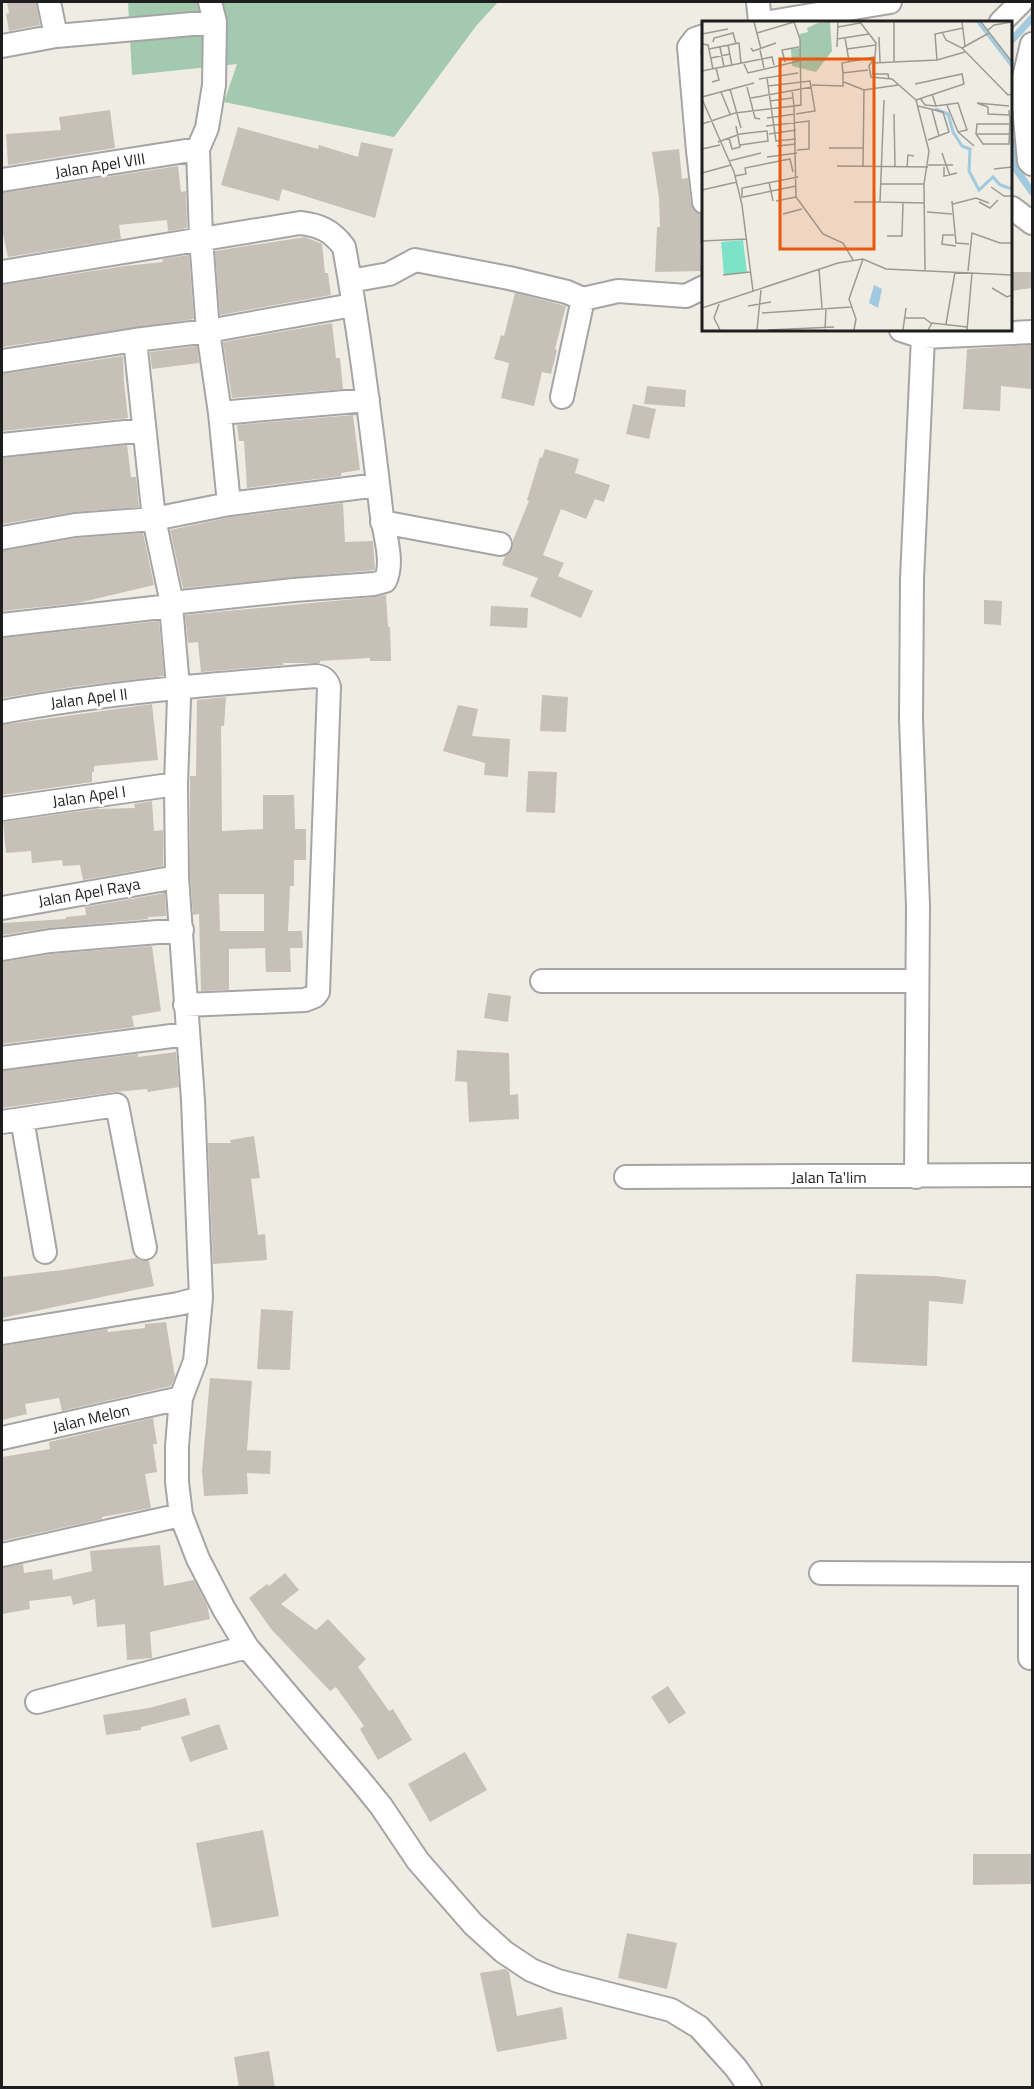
<svg xmlns="http://www.w3.org/2000/svg" width="1034" height="2089" font-family="'Titillium Web',sans-serif">
	<rect width="100%" height="100%" fill="#efede3"/>
	<path fill="#a3c9ae" d="M128,2H498L476,26L394,137L224,102L237,64L132,75Z"/>
	<g fill="none" stroke-linecap="round" stroke-linejoin="round">
		<path stroke="#a1c9df" stroke-width="7" d="M1012,40L1032,18
			M1012,141L1013,165L1032,192"/>
	</g>
	<path fill="#c7c0b6" fill-rule="evenodd" d="M7,2H36L40,25L9,31L6,14L9,13Z
		M110,110L115,148L8,165L6,134L61,130L59,117Z
		M238,127L318,149L319,145L358,157L361,142L393,149L375,218L282,189L279,201L221,185Z
		M679,149L682,179L688,178L691,204L694,210L704,215V244H700L701,271L655,272L657,227H660L659,198L652,152Z
		M178,166L181,192L186,191L187,228L168,231L167,220L119,225L121,239L8,257L2,230V193Z
		M305,237L322,244L325,273H328L331,295L220,315L215,251Z
		M189,255L194,319L2,347V285L125,266L163,262L162,259Z
		M1011,272H1032V288L1011,291Z
		M515,293L566,306L555,349L557,350L551,374L542,372L534,406L501,398L509,363L494,359L501,335L504,336Z
		M332,323L336,358H340L343,389L232,398L223,342Z
		M1032,345V389L1001,386L1000,411L963,409L967,349Z
		M197,346L199,363L152,369L150,352Z
		M123,356L124,382L128,418L2,431V374Z
		M647,386L686,390L685,407L644,404Z
		M633,404L656,409L649,439L626,434Z
		M353,415L360,470L341,473V476L247,488L244,441H239L237,425Z
		M127,445L131,477H136L139,507L74,512L2,524V458Z
		M545,449L579,459L575,473L610,485L604,502L595,499L586,519L561,509L543,555L564,563L558,576L593,591L581,618L530,596L538,578L502,565L505,556L513,547V540L529,501L527,500L540,457L542,458Z
		M343,503L345,542L373,541L375,570L183,588L170,530L231,517Z
		M143,533L154,585L78,603L2,611V551L77,538Z
		M386,595L388,627H390L391,661H370V658L320,661V663H283V665L201,672L198,642L188,643L185,615L375,597Z
		M984,600L1002,601L1001,625L984,624Z
		M491,606L528,608L527,628L490,626Z
		M159,621L164,676L78,686L2,698V638Z
		M542,695L568,697L566,732L540,731Z
		M226,697L224,726H221L222,831L263,829V795H294L295,829H306V860H294V886H290L288,931H302L303,948H290L291,972H266L265,948L229,949V990L201,991L199,914L193,915L190,876V776H196L197,700ZM219,894H264V931H220Z
		M152,704L158,760L94,766V772H92V782L2,795V725Z
		M458,705L478,709L472,736L510,739L508,777L484,775L485,763L443,751Z
		M528,771L557,772L555,813L526,812Z
		M152,801L154,831L163,830V866L83,880L80,865L63,866L62,860L32,863L31,851L6,853L3,822L97,809L135,808L134,804Z
		M165,893L166,916L148,917V919L49,928L2,935V923L66,919V917L86,915L85,907Z
		M152,946L161,1011L132,1016L134,1027L2,1044V962L52,954Z
		M488,993L511,996L508,1022L484,1018Z
		M457,1050L509,1053L510,1095L518,1094L519,1119L469,1122L467,1082L455,1081Z
		M176,1052L179,1087L148,1092L147,1089L115,1092L2,1108V1071L138,1054V1057Z
		M254,1136L260,1178L251,1179L258,1235L265,1234L267,1260L213,1264L208,1143H231L230,1140Z
		M136,1258L141,1261H149L154,1286L2,1318V1277L63,1270Z
		M856,1274L936,1276L966,1280L963,1304L929,1301L927,1366L852,1362Z
		M261,1309L293,1311L290,1370L257,1369Z
		M166,1322L175,1377L171,1386L62,1411L59,1398L25,1404L27,1414L2,1420V1346L107,1329L108,1332L145,1328V1324Z
		M210,1378L252,1381L247,1450L271,1451L270,1474L247,1473L248,1494L204,1496L202,1471Z
		M153,1418L157,1444H153L157,1472L145,1474L151,1508L102,1517V1519L2,1541V1457L50,1449L49,1442Z
		M160,1545L164,1586L194,1580L207,1605L210,1619L150,1632L152,1658L127,1660L125,1624L97,1627L95,1599L73,1605L71,1596L29,1601L30,1609L2,1614V1568L23,1564L24,1573L52,1569L53,1580L92,1571L90,1551Z
		M285,1573L299,1590L281,1604L316,1630L328,1619L366,1659L358,1667L389,1711L393,1709L412,1740L378,1760L360,1729L364,1726L336,1687L330,1691L271,1629L249,1598L267,1584L269,1586Z
		M668,1686L686,1713L669,1724L651,1697Z
		M186,1698L190,1715L141,1727V1730L106,1735L103,1715L149,1708Z
		M219,1724L228,1749L190,1762L181,1737Z
		M465,1752L487,1790L430,1822L408,1784Z
		M263,1830L279,1916L212,1928L196,1843Z
		M973,1854H1032V1884L973,1885Z
		M627,1933L677,1943L667,1989L618,1978Z
		M505,1969L509,1972L517,2016L562,2007L567,2039L497,2052L480,1973Z
		M269,2051L275,2088H239L234,2057Z"/>
	<g fill="none" stroke-linecap="round" stroke-linejoin="round">
		<defs>
			<path id="minor" d="M49,2L56,36
				M210,2L215,22L214,85L207,128L198,149L201,238L208,331L220,413L229,504L154,519L170,594L179,698L176,784L177,877L193,1100L201,1298L195,1361L181,1398L177,1446V1482L181,1515L198,1559L224,1609L247,1647L359,1779L381,1806L418,1861L473,1924L504,1952L531,1970L558,1981L671,2010L699,2027L736,2068L750,2088
				M758,2L760,22
				M770,22L890,2
				M1001,22L1021,2
				M704,36L695,39L689,47L698,151L704,150
				M1032,44L1022,86L1029,161L1032,164
				M2,46L56,36L215,22
				M698,151L704,202
				M2,180L198,149
				M1012,208L1032,223
				M2,272L300,223C320,225 332,231 344,247C360,334 371,422 381,509C383,531 395,561 385,581L374,584L294,590L171,603
				M350,281L389,274L415,260L509,278L567,292L583,299L618,291L686,296L704,287
				M901,330L923,337L1032,332
				M2,361L135,340L208,331L353,305
				M562,397L583,299
				M220,413L368,400
				M2,445L144,430
				M229,504L378,485
				M382,522L500,544
				M2,538L75,525L154,519L135,340
				M2,625L171,606
				M2,712C105,693 211,684 316,676C323,677 327,680 329,687L318,992L315,996L305,1000L185,1005
				M2,809L176,784
				M2,908L177,877
				M2,949L50,941L182,930
				M542,981H917
				M2,1058L187,1034
				M22,1119L45,1252
				M2,1122L117,1105L145,1248
				M626,1177L1032,1175
				M916,1177L918,906L911,719L912,579L923,337
				M2,1333L178,1304L201,1298
				M2,1438L181,1398
				M2,1555L181,1515
				M821,1573L1032,1574
				M1030,1574V1658
				M37,1702L247,1647"/>
		</defs>
		<use href="#minor" stroke="#a5a5a5" stroke-width="26"/>
		<use href="#minor" stroke="#fff" stroke-width="22"/>
	</g>
	<g text-anchor="middle" dominant-baseline="central" stroke-width="6" stroke-linejoin="round" paint-order="stroke">
		<g font-size="16" fill="#1e1e1e" stroke="#fff">
			<text transform="translate(100 165) rotate(-9)">Jalan Apel VIII</text>
			<text transform="translate(89 698) rotate(-7)">Jalan Apel II</text>
			<text transform="translate(89 796) rotate(-8)">Jalan Apel I</text>
			<text transform="translate(89 892) rotate(-10)">Jalan Apel Raya</text>
			<text x="829" y="1177">Jalan Ta'lim</text>
			<text transform="translate(91 1418) rotate(-13)">Jalan Melon</text>
		</g>
	</g>
	<g transform="translate(702 21)">
		<rect width="310" height="310" fill="#efede3"/>
		<path d="M128,1L130,30L114,51L90,45L89,28L98,27V13L106,11L105,7L116,2Z" fill="#a3c9ae"/>
		<path d="M41,219L45,252L22,254L19,221Z" fill="#7de2c8"/>
		<path d="M172,264L180,268L176,287L167,282Z" fill="#a1c9df"/>
		<path fill="none" stroke="#a1c9df" stroke-width="3" d="M276,1L310,45M233,88L246,93L251,111L260,125L268,128L267,150L277,169L291,156L298,164L310,168"/>
		<path fill="none" stroke="#9b9a94" stroke-width="1.5" d="M52,1L59,28M92,1L98,18L99,84L92,85L94,176L121,213L141,222L151,239M158,1L174,22L173,36L167,45L169,56L190,58L214,79M260,1L263,25M279,1L310,41M136,6L158,2M285,10L292,4L310,1M240,11L244,19L260,27L306,74L310,73M55,12L92,1M0,13L26,8M177,16L178,41M143,17L147,40M135,18L167,13M11,21L12,17L31,12L34,23M0,23L6,24L11,48M26,24L30,45M18,26L22,46M135,26L136,1M49,27L51,30L74,22M260,27L287,12M7,28L37,22L39,43M145,28L174,24M58,29L62,47M9,37L28,33M235,39L233,13L261,7M83,41L80,29L97,26M192,42V1M42,43L46,52L97,40M166,49L141,52L140,42L172,36M0,50L70,36L72,44M65,57L74,120L94,118M57,58L96,52M187,58L186,53H171V42L235,39L263,31M10,61L17,59L14,47M142,61L162,69L196,64M213,63L260,53L262,63L214,79M110,64L141,65V52M66,65L108,60L113,90L94,93M45,66L53,97L58,98M28,68L39,107M19,71L28,93M230,73L234,85L256,82L265,109L256,111L245,84M0,76L52,62M49,77L110,66M218,77L223,84L234,85M0,78L32,151L40,184L51,270M182,79L178,181L223,182M214,79L227,130L222,163L223,249M68,80L90,77M216,85L241,91L247,111L226,119M286,86L275,82L307,85M286,86V93L308,94M230,89L237,115M307,89L308,99L307,123H281L274,113L275,103H308M192,93L193,146M65,97L93,93M0,103L33,92L92,85L90,69M64,105L107,100V128L95,129M256,111L272,125M67,113L94,109M274,113H308M27,117L30,128L38,126L34,105M16,121L38,113L65,110L66,120L38,124M75,125L94,123M127,127H161M0,128L18,124M240,132L248,155M65,136L95,132M27,140L59,132M226,144H251M135,145L226,146M161,145L162,69M205,146L206,134L212,135M242,146V155L255,152M292,148L310,146M0,152L29,144M33,155L44,153L43,147L88,138L91,151M67,161L71,180M179,163H222M289,166L302,175H310M0,169L35,161M41,176L94,165M40,177V167L96,156M74,180L94,176M250,180L254,222L267,223M152,181H178M277,181L288,187L296,179M251,183L274,177L287,182M225,191L250,193M81,193L100,188M252,214H241L240,223L254,225M185,215H200L201,182M0,220L44,218M117,248L120,287M266,250L270,212L298,222H310M21,254L48,251M290,267L305,276L310,274M17,283L12,297L18,309M46,285L69,281M0,287L136,242L161,238L184,248L310,254M60,292L149,286M203,297H222L230,303M244,303L253,251M55,309L59,269M66,309L132,306M123,309L124,287M152,309L154,298L147,278L161,238M201,309L204,287M226,309L230,302L265,306M265,309L270,252"/>
		<path fill="#e8590c" fill-opacity="0.15" stroke="#e8590c" stroke-width="3" d="M78,38H172V228H78Z"/>
		<rect width="310" height="310" fill="none" stroke="#1e1e1e" stroke-width="3"/>
	</g>
	<rect width="1034" height="2089" fill="none" stroke="#1e1e1e" stroke-width="6"/>
</svg>
